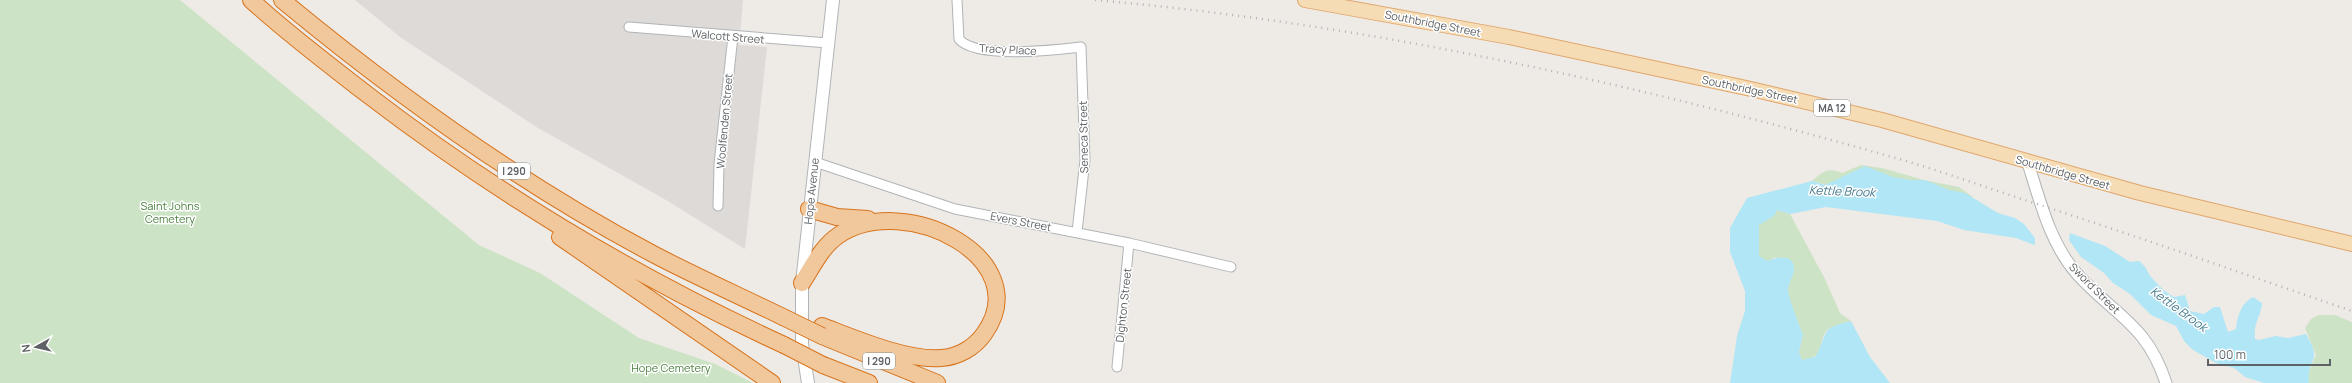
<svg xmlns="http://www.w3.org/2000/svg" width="2352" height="383" font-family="Manrope,sans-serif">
	<rect width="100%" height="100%" fill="#eeebe6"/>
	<path fill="#dddad8" d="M355,0H743L739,45L767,47L745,249L666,200L538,128L400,37Z"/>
	<path fill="#cde3c6" d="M0,0H180L479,245L540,273L639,338L715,364L753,383H0Z
		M1861,165L1882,168L1924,180L1959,187L1973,197L1969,198L1825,185L1812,181C1823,171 1828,167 1842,173Z
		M1777,210L1790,214L1825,279L1840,313L1851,321C1844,323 1835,325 1830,328C1815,337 1829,359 1802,360L1799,352L1803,334C1799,326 1789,300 1788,292C1787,285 1792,276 1794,270L1776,257L1768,261L1755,257L1756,218Z
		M2319,315H2335L2352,322V383H2309L2308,374L2316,355L2305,328L2311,319Z"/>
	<path fill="#b0e6f5" d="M1865,166L1893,177L1910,180H1925L1949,190L1965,193L1998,213L2015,218L2024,224L2035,238V245L2016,238L1964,230L1937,221L1826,207L1790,214L1777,210L1774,216L1759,225V256L1768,261C1776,257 1794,253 1794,269C1794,276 1788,283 1788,290C1788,296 1800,328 1803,334L1799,352L1802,360L1815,357C1821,349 1824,332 1829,329C1834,325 1844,323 1851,321L1870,357L1890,383H1730L1737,336L1745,311V291L1730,252V228L1747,198L1812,181L1825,185Z
		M2070,233L2105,246L2130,262L2139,261C2148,268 2146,271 2152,278C2158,285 2166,293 2174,297L2185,295L2190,311L2204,314L2214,307H2220L2228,332L2236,329C2237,317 2241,303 2253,297L2262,303C2261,317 2253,323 2255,339L2259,340L2276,336L2288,338L2306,334C2324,364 2306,357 2309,383H2264L2245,377L2234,368L2216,363L2193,350L2184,341L2176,326L2151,315L2130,294L2113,283L2104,273L2081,257L2069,240Z"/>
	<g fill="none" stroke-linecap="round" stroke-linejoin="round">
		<defs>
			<path id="minor" d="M957,0L959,39C975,59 1056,50 1081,47L1085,160L1077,232
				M629,27L828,43
				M815,162L955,209L1129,243L1231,267
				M718,206L719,164L733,36
				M1117,367L1129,243"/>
			<path id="tertiary" d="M2028,163C2040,201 2050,243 2077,274C2115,316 2147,324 2166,383"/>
			<path id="secondary" d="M808,383L802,344V283L833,0"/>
			<path id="primary" d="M1305,0L1509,37L1751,89L1882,120L2140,193L2352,244"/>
			<path id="motorway" d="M251,0C288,34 328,64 368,95C497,194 636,277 784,345
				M282,0C398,96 522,185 655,255C697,277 740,296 783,317
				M809,209L837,217L868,219
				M560,237L772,383
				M802,283C813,266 822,246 839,235C905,191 1038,259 984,334C974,348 958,357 941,358C907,361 854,338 822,326
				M822,336L937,383
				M823,365L869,383"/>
		</defs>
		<use href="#minor" stroke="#b1b4b7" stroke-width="11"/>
		<use href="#tertiary" stroke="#b1b4b7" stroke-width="13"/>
		<use href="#secondary" stroke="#b1b4b7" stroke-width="14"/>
		<use href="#primary" stroke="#e0a66d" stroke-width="16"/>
		<use href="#motorway" stroke="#d8731c" stroke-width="18"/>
		<use href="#minor" stroke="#fff" stroke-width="9"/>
		<use href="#tertiary" stroke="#fff" stroke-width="11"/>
		<use href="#secondary" stroke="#fff" stroke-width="12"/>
		<use href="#primary" stroke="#f5dcb4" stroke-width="14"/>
		<use href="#motorway" stroke="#f0c89c" stroke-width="16"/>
		<path stroke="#b2b3b3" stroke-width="2.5" stroke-dasharray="1 5" stroke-linecap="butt" d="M1095,0C1370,24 1641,85 1906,161C1950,174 1993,190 2037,204C2142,238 2247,275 2352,311"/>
		<defs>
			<path id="motorway-bridge" d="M783,317L822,336
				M784,345L823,365"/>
		</defs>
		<use href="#motorway-bridge" stroke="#d8731c" stroke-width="18" stroke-linecap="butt"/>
		<use href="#motorway-bridge" stroke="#f0c89c" stroke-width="16"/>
	</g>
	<g text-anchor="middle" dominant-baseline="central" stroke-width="3" stroke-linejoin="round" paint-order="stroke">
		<g fill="#fff" stroke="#8e9193" stroke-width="1">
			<rect x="1814" y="100" width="36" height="16" rx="3"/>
			<rect x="498" y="163" width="32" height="16" rx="3"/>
			<rect x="863" y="353" width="32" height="16" rx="3"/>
		</g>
		<g font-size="10" font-weight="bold" fill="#5e6265">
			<text x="1832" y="108">MA 12</text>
			<text x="514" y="171">I 290</text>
			<text x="879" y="361">I 290</text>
		</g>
		<g font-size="11" fill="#5e6265" stroke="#fff">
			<text transform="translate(1433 23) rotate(11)">Southbridge Street</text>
			<text transform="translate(728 36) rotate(5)">Walcott Street</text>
			<text transform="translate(1008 49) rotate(3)">Tracy Place</text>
			<text transform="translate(1750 89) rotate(12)">Southbridge Street</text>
			<text transform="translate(724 121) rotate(-85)">Woolfenden Street</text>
			<text transform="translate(1083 137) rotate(-91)">Seneca Street</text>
			<text transform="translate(2063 172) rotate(16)">Southbridge Street</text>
			<text transform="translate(811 191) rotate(-84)">Hope Avenue</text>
			<text transform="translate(1021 221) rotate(11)">Evers Street</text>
			<text transform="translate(2095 288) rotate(45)">Sword Street</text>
			<text transform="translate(1123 305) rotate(-84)">Dighton Street</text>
		</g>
		<g font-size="11" fill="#4c8141" stroke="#fff">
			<text x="170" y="205">Saint Johns<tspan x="170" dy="13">Cemetery</tspan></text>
			<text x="671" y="367">Hope Cemetery</text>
		</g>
		<g font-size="12" font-style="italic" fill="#44788c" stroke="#fff">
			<text transform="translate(1842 191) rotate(2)">Kettle Brook</text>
			<text transform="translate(2179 309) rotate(36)">Kettle Brook</text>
		</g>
	</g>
	<g transform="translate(36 347) rotate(262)" stroke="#ffffff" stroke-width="3" paint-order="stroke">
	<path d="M0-3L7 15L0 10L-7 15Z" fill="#5e6265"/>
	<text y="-6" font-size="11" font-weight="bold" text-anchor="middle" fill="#5e6265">N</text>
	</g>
	<path d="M2208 359v6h122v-6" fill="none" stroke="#5e6265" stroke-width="2"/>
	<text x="2214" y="359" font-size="12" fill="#5e6265" stroke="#ffffff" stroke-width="3" paint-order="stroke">100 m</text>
</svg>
